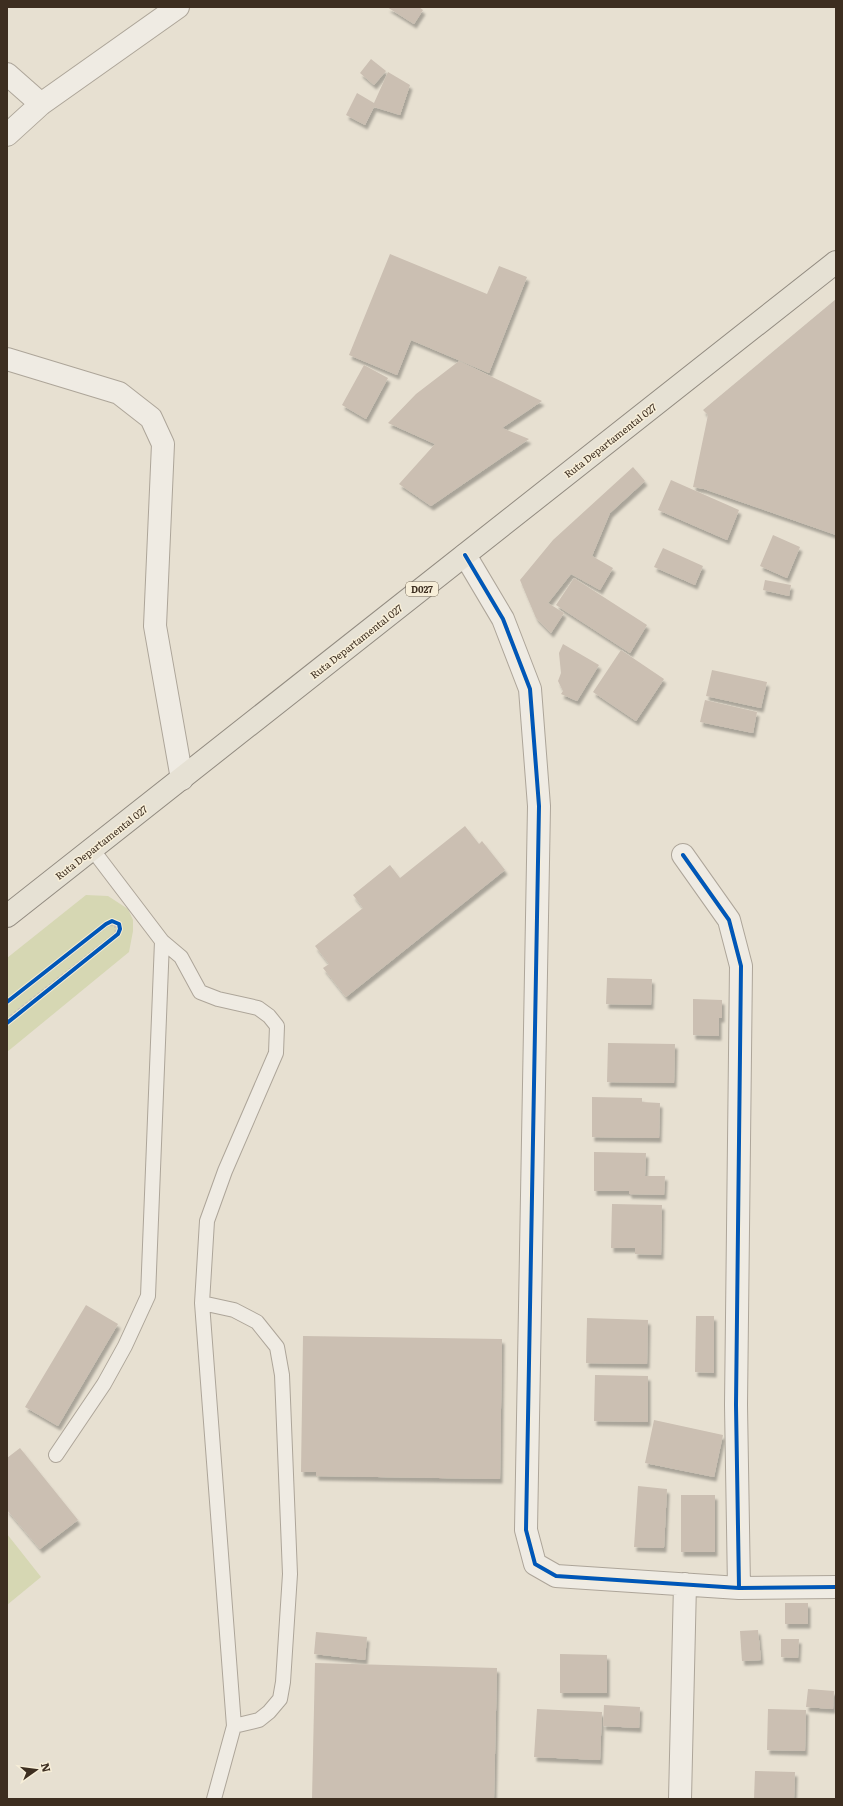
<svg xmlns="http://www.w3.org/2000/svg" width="843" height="1806" font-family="Literata,serif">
	<defs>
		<filter id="shadow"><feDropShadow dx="2.5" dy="4.5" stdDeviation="1" flood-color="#0004"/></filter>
	</defs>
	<rect width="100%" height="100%" fill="#e7e0d1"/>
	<path fill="#d6d7b3" d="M86,895L108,896L128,909L133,920V931L129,952L7,1052V958Z
		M7,1534L41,1577L7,1605Z"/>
	<path fill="#cbbfb2" filter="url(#shadow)" d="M387,7H419L423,10L414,24Z
		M371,59L386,71L374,85L360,73Z
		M388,72L410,85L400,115L374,107L365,125L346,115L357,93L374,103Z
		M390,254L487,294L499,266L527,277L489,373L411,340L397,375L349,355Z
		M836,299V535L704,489L693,487L708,415L703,410Z
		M459,361L542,401L502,428L529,439L431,506L399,484L435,444L388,423L416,394Z
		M364,365L388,378L366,419L342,405Z
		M633,467L645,481L610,513L592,556L613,568L600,590L571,574L548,603L564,613L551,633L536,618L520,580L553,540Z
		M671,480L739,510L727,540L658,510Z
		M773,535L800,547L787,578L760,566Z
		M663,548L703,566L695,585L654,567Z
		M574,578L647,625L630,653L556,605Z
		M765,580L791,585L789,596L763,590Z
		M563,644L599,665L577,701L561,694L563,691L558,681L561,673L559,653Z
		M621,650L664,679L636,721L593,692Z
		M712,670L767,682L761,708L706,696Z
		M705,700L757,712L753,733L700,722Z
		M465,826L479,844L482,841L505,870L346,997L323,968L329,964L315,946L363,908L353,895L390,865L400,878Z
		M607,978L652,979L651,1005L606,1004Z
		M693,999L722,1000V1018H719V1036L693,1035Z
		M608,1043L675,1044L674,1083L607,1082Z
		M592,1097L642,1098V1102L660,1103L659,1138L592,1137Z
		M594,1152L646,1153L645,1176H665L664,1195L629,1194V1191H594Z
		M612,1204L662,1205L661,1255L635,1254V1248H611Z
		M86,1305L118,1324L58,1426L25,1407Z
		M696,1316H714V1373L695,1372Z
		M587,1318L648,1320L647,1364L586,1363Z
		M303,1336L502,1339L500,1479L316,1476V1472H301Z
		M595,1375L648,1376V1422L594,1421Z
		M654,1420L723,1435L714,1477L645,1463Z
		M20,1448L78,1520L40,1549L7,1510V1458Z
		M638,1486L667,1489L664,1548L634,1547Z
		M681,1495H715V1552H681Z
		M785,1603H808V1624H785Z
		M758,1630L761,1660L742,1661L740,1631Z
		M316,1632L367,1637L365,1660L314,1654Z
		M781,1639H799L798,1658L781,1657Z
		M560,1654L607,1655V1693H560Z
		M315,1663L497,1668L494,1799H312Z
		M808,1689L834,1691L833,1709L806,1707Z
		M604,1705L640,1707L639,1728L603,1726Z
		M537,1709L602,1712L600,1760L534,1757Z
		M768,1709L806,1710L805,1751L767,1750Z
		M755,1771L795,1772L794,1799H754Z"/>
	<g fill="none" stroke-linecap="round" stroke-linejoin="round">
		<defs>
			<path id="lane" d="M92,849L162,941L181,957L200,992L218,999L258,1008L269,1016L277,1026L276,1053L225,1171L207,1221L202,1303L234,1726L214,1799
				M202,1303L234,1310L257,1322L277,1347L282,1375L290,1574L283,1682L280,1699L269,1712L259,1720L234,1726
				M56,1455L104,1384L125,1346L148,1296L162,941"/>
			<path id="street" d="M7,74L41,104
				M7,135L41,104L178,7
				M7,359L119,393L151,418L163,444L155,626L182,779
				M465,555L503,619L530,689L539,806L526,1530L535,1564L556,1576L739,1588L836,1587
				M683,855L729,920L741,966L736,1405L739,1588
				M680,1799L685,1584"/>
			<path id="primary" d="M7,916L836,262"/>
		</defs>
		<use href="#lane" stroke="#ada599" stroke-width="16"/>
		<use href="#street" stroke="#ada599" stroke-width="24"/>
		<use href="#primary" stroke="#928b80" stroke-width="24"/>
		<path stroke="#c8c2b9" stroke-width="2.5" stroke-dasharray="3 2" stroke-linecap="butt" d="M7,1004L108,925H115L116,933L7,1019"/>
		<use href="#lane" stroke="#efebe3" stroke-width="14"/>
		<use href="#street" stroke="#efebe3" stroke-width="22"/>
		<use href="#primary" stroke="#e6e1d4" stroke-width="22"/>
		<defs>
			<path id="cycleway" d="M465,555L503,619L530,689L539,806L526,1530L535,1564L556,1576L739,1588L836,1587
				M683,855L729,920L741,966L736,1405L739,1588
				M7,1002L106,924L112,921L119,924L120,929L118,934L7,1023"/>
		</defs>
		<use href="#cycleway" stroke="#f7eed8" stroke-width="6"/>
		<use href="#cycleway" stroke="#0057b8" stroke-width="4"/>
	</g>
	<g text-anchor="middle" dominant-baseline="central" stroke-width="3" stroke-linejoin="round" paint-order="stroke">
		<rect fill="#f7eed8" stroke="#756857" stroke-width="1" x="406" y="582" width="32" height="14" rx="3"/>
		<g font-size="9" font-weight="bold" fill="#3d2e20">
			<text x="422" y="589">D027</text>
		</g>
		<g font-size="10" fill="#3d2e20" stroke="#f7eed8">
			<text transform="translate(610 440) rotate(-38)">Ruta Departamental 027</text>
			<text transform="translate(356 641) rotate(-38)">Ruta Departamental 027</text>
			<text transform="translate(101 842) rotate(-38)">Ruta Departamental 027</text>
		</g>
	</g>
	<rect width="843" height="1806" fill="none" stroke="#3d2e20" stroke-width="16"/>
	<g transform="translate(36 1770) rotate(76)" stroke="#f7eed8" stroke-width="3" paint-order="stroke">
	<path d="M0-3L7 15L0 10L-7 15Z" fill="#3d2e20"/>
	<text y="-6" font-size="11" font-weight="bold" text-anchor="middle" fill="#3d2e20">N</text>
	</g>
</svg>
